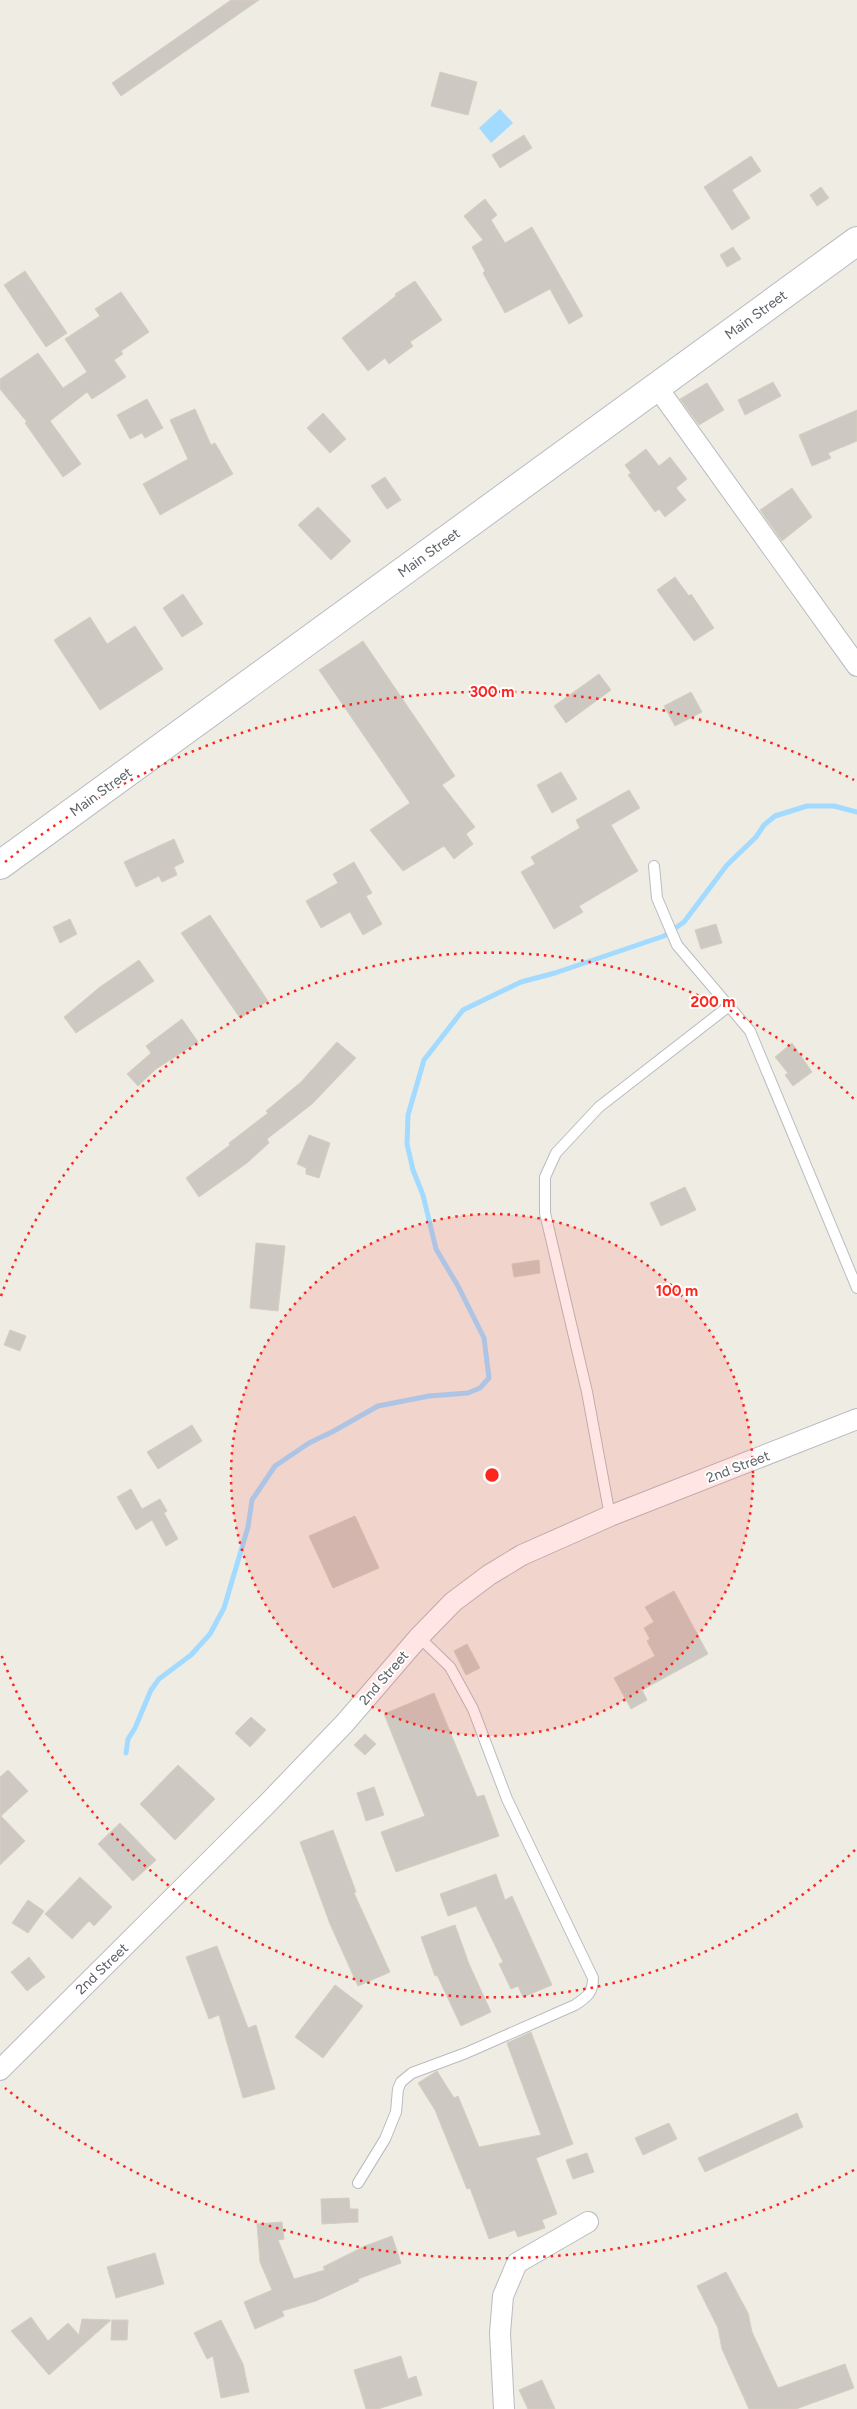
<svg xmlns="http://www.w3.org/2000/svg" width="857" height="2409" font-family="Figtree,sans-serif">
	<rect width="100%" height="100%" fill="#efece3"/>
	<path fill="#a3daff" d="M500,109L513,123L491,143L479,128Z"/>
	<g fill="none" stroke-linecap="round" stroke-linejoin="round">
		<path stroke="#a3daff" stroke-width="5" d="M126,1753L128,1739L135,1728L151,1690L159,1679L191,1655L201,1644L210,1634L224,1608L248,1527L252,1500L275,1466L309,1443L332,1432L378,1406L429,1396L468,1393L480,1388L489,1378L484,1338L458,1286L436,1249L423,1195L413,1170L407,1144L408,1115L424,1060L463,1010L521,982L555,973L664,936L684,922L727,865L756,837L764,825L775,816L807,806H834L857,812"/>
	</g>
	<path fill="#cdc9c2" stroke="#d5cec0" d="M231,0H259L121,96L112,83Z
		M440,72L477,82L468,115L431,106Z
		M524,135L532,148L500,168L492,155Z
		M751,156L761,171L732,190L750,218L732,230L704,187Z
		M821,187L829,198L817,206L810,195Z
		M485,199L497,215L491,220L505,243L532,227L583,316L569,324L550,289L505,313L483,273L485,271L472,247L483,240L464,216Z
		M733,247L741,259L727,267L720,255Z
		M25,271L67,333L46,347L4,285Z
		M415,281L442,320L410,342L413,346L389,364L385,358L368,371L342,338L396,296L395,294Z
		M121,292L149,332L121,351L123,354L114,360L126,377L92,399L87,392L50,421L81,464L63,477L25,423L27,422L0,389V379L38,353L63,388L87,372L65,339L100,316L95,309Z
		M773,382L781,396L745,415L738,400Z
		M707,383L724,410L699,425L680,399Z
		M147,399L163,428L145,438L142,433L130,439L117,415Z
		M195,409L211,445L215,443L233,474L160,515L143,484L188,459L170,420Z
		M857,410V441L828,453L831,458L812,466L799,435Z
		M323,413L346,439L330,453L307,428Z
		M646,449L659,466L670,457L687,479L676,488L686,500L665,517L659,509L655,512L628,475L631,473L625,465Z
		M385,477L401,500L387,509L371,486Z
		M792,488L812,517L782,541L760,510Z
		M318,507L351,541L331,560L298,525Z
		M675,577L689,596L691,594L714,628L694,641L657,590Z
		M183,594L203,624L182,637L163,608Z
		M90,617L107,644L135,626L163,669L100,710L54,640Z
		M363,641L455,776L442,785L475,827L466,834L473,844L454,859L444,846L403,871L370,830L410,803L319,670Z
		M599,674L611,690L566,723L554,706Z
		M691,692L702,712L675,726L664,706Z
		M561,772L577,799L552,813L537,785Z
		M629,790L640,808L611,825L638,871L579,906L583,912L554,929L521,872L535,864L531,857L580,828L576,820Z
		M174,839L184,862L174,867L177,875L162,882L159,876L136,887L124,862Z
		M354,862L372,893L366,896L382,924L363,935L350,912L321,928L306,901L338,883L333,874Z
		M210,915L268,1001L240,1018L181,933Z
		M70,919L77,934L60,943L53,927Z
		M716,924L722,943L701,949L695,930Z
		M139,960L154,981L76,1033L64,1017L100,987Z
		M182,1019L198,1042L156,1069L138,1086L127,1074L151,1053L146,1046Z
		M337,1042L356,1058L312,1104L267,1139L269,1143L247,1163L199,1197L186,1178L230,1145L229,1143L268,1113L266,1111L301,1082Z
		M792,1043L812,1072L793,1086L785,1075L788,1073L775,1057Z
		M309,1135L330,1143L319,1178L306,1174V1168L297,1164Z
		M685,1187L696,1210L661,1226L650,1203Z
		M256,1243L285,1246L278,1311L250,1308Z
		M539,1260L540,1273L514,1277L512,1264Z
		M10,1330L26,1336L20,1351L4,1345Z
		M192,1425L202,1441L158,1469L147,1452Z
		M131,1489L142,1509L160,1499L167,1511L164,1513L178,1539L166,1546L152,1520L136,1530L117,1497Z
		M355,1516L379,1568L333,1588L309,1536Z
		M674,1591L708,1654L642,1690L647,1700L631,1709L614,1678L655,1656L647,1641L650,1639L644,1628L654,1622L645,1607Z
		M467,1644L480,1668L466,1675L454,1651Z
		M434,1693L477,1797L484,1795L499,1836L396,1872L381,1832L425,1816L384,1714Z
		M251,1717L266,1730L250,1747L235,1733Z
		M365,1734L376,1744L365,1755L354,1745Z
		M178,1765L215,1799L175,1840L140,1804Z
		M8,1770L28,1791L1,1816L25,1841L0,1865V1777Z
		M374,1787L384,1815L366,1821L357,1793Z
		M120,1823L156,1860L133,1881L98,1844Z
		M333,1830L356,1892L354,1893L390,1972L358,1986L330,1924L300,1842Z
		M496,1874L505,1900L512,1896L552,1985L523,1997L518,1986L511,1989L499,1964L503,1962L476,1906L448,1916L440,1894Z
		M80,1877L112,1907L94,1926L89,1921L72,1939L45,1914Z
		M28,1900L44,1911L28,1933L12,1923Z
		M455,1925L469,1964L491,2012L461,2026L437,1975L435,1976L421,1937Z
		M217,1946L248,2028L256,2025L275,2089L243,2098L219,2015L209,2019L186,1957Z
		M29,1957L45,1977L27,1991L11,1972Z
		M335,1985L363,2006L323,2058L295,2037Z
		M531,2032L573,2144L536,2158L557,2214L542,2220L545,2228L518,2237L515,2230L489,2239L470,2188L467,2189L435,2110L418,2083L437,2071L454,2098L458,2096L479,2147L541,2135L507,2043Z
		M797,2113L803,2127L705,2172L698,2158Z
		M669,2123L677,2139L643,2155L635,2138Z
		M587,2153L594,2172L573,2179L566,2160Z
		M349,2198L350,2209H358V2222L322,2224L321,2199Z
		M282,2222L284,2239L278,2240L294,2279L325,2270L323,2267L365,2246L392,2236L401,2263L358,2279L359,2281L316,2301L282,2311L284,2316L255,2329L244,2302L272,2290L260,2262L257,2224Z
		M155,2253L164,2284L116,2298L107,2267Z
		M726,2272L748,2313L752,2332L778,2388L845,2364L854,2388L796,2409H749L722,2349L718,2328L697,2286Z
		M31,2317L48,2341L68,2323L79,2335L82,2319L111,2320L49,2375L11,2331Z
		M112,2320H128L127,2340H111Z
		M221,2320L243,2364L249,2392L221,2398L213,2356L207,2359L194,2333Z
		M401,2356L408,2379L416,2376L422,2395L378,2409H366L354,2370Z
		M542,2380L555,2409H528L519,2390Z"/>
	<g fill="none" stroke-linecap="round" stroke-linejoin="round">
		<defs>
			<path id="service" d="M654,866L657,898L677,945L750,1031L857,1288
				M610,1516L587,1392L545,1213V1177L556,1153L599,1107L729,1006
				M358,2183L385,2139L396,2112L398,2089L401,2082L412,2073L466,2053L575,2005C587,1997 593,1993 593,1978L507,1799L473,1709L450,1667L419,1637"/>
			<path id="minor" d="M657,387L857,666
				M0,2070L267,1804L344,1724L419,1637L453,1602L489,1575L522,1555L610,1516L857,1419
				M504,2409L500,2333L503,2296L517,2263L588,2222"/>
			<path id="secondary" d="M0,865L857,241"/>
		</defs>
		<use href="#service" stroke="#b8bcc1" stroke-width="12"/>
		<use href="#minor" stroke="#b8bcc1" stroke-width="22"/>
		<use href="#secondary" stroke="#b8bdc3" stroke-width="30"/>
		<use href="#service" stroke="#fff" stroke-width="10"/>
		<use href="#minor" stroke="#fff" stroke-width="20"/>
		<use href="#secondary" stroke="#fff" stroke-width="28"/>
	</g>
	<circle cx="492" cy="1475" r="261" fill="#fc261d" fill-opacity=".12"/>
	<g fill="none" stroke="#fc261d" stroke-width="2.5" stroke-dasharray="2.5 5">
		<circle cx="492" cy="1475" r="261"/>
		<path d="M855 1850A522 522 0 0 1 1 1654M1 1296A522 522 0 0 1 855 1100"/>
		<path d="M854 2170A783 783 0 0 1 5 2088M5 862A783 783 0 0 1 854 780"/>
	</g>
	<g text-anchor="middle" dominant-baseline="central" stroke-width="4" stroke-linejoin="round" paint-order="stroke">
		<g font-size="14" fill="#5b6065" stroke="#fff">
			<text transform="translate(756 315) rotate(-36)">Main Street</text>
			<text transform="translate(429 553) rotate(-36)">Main Street</text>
			<text transform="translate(101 792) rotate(-36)">Main Street</text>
			<text transform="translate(738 1467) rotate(-21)">2nd Street</text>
			<text transform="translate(384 1678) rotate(-49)">2nd Street</text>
			<text transform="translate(102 1969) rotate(-44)">2nd Street</text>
		</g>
	</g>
	<circle cx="492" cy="1475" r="8" fill="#fc261d" stroke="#fff" stroke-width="2.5"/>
	<g font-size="15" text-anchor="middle" font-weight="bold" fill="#fc261d" stroke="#fff" stroke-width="4" stroke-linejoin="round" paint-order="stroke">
		<text x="492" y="697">300 m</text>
		<text x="713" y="1007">200 m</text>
		<text x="677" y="1296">100 m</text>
	</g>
</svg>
